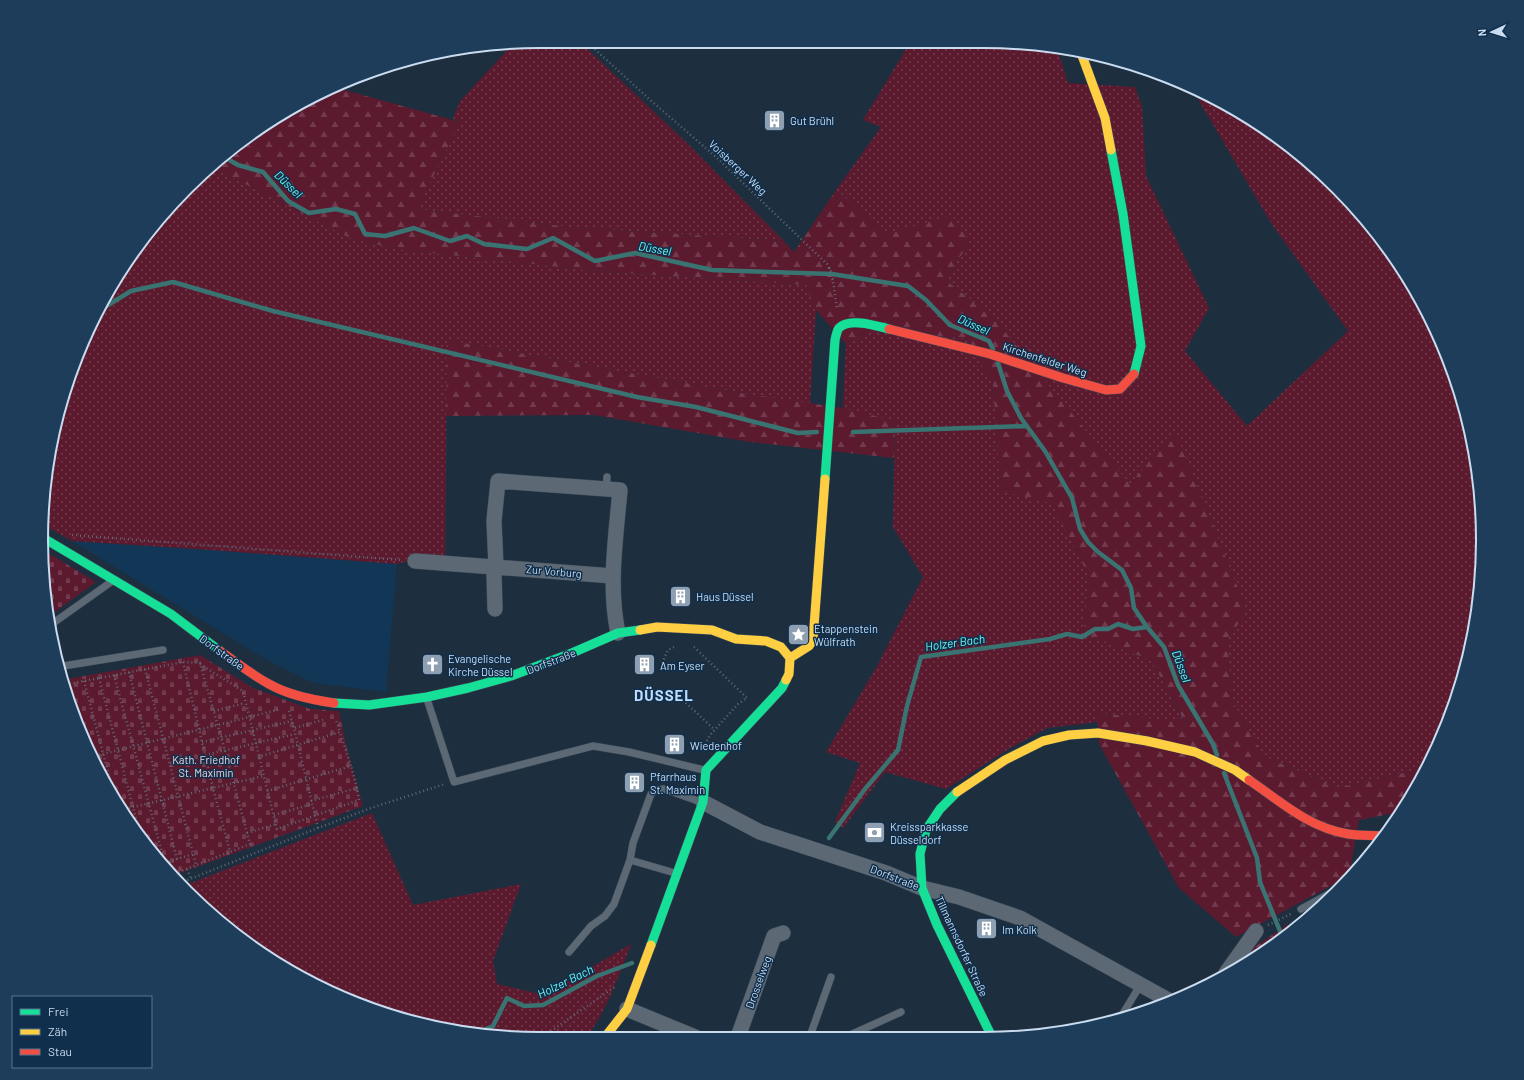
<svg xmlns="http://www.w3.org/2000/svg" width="1524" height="1080" font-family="Barlow,sans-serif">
	<defs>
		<pattern id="grass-dots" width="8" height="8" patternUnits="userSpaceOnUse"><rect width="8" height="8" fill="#5c1a2f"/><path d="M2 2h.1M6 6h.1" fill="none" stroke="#723b4d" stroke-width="1.8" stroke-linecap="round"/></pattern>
		<pattern id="forest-firs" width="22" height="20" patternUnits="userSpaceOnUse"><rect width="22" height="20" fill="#5c1a2f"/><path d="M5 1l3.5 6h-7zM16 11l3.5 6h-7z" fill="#723b4d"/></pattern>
		<pattern id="cemetery-stones" width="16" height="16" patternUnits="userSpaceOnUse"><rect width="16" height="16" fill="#5c1a2f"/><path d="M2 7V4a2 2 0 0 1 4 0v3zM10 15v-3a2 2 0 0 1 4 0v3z" fill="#723b4d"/></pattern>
	</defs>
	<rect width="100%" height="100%" fill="#1d2e3f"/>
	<path fill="#123656" d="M72,541L211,550L397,564L386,692L313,683L267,660Z"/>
	<path fill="url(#grass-dots)" d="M540,41H579L686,142L784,241L570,227L417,209L460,122L453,119L460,101L512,45Z
		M908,41H984L1057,48L1068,83L1135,87L1142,107L1146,176L1209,308L1185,351L1247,426L1348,331L1271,223L1191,87L1233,108L1288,144L1359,211L1416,290L1456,379L1479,475L1482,572L1466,669L1437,747L1412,771L1338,788L1264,756L1233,703L1227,640L1247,611L1191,470L1174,433L1130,485L992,316L944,279L970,243L888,234L836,190L881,127L863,120L908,46Z
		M214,168L350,238L396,249L596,271L807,285L816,310L810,404L741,393L447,340L445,563L411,560L397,564L211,550L72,541L45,526V475L79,349L125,263L165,211Z
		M871,332L966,338L993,385L1001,491L1052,502L1088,574L1084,635L1151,660L1185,723L1098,713V722L1047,728L1007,750L946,789L885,772L843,828L835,822L860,763L826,752L876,668L923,577L893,527L895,422L843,408L846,344Z
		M372,813L413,905L521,884L493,961L497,984L544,995L631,944C619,976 607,1009 587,1037L508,1038L411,1022L319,988L236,936L183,886Z"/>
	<path fill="url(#forest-firs)" d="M334,87L460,122L417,209L570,227L784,241L794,252L836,190L888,233L952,216L970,243L944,279L992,316L1130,484L1174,432L1191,470L1247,611L1227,640L1233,703L1264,756L1338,788L1412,771L1437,747L1432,760L1400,812L1359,820L1349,876L1236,937L1179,888L1099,744L1097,713L1185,722L1151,660L1084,635L1088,574L1052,503L1001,491L993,385L966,338L871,332L846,344L816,310L806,285L596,271L396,249L350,238L214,168L263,125Z
		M447,340L741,393L843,408L895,421L894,458L750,442L594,415L446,416Z
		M1288,924L1291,930L1255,954L1250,950Z"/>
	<path fill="url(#cemetery-stones)" d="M45,551L96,582L48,617L45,605Z
		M200,655L253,688L310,709L339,711L347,749L363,806L172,876L165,869L92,760L62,680Z"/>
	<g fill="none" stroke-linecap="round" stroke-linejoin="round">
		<path stroke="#397472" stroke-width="4.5" d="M226,158L238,165L263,172L288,201L309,213L336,209L355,214L365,234L385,236L414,228L450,241L467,236L484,244L527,249L553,238L595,261L635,253L712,270L832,274L908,286L926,300L950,325L989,341L993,349
			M100,310L131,291L173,282L273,311L637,397L696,407L798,433L817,432
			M998,363L1007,391L1021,418L1045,451L1072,498L1080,529L1088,542L1098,552L1122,570L1131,588L1134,608L1147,627L1164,647L1178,685L1213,744L1217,755
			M853,432L1027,426
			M1224,773L1257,858L1260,882L1282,936
			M829,838L865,789L898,750L907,706L921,657L1050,639L1067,634L1082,637L1095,629H1108L1118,624L1133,629L1147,627
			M477,1033L493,1026L507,998L524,1006L543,1005L597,976L632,963"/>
		<defs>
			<path id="lane" d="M606,489L607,477
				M49,626L111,582
				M57,667L163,650
				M427,699L454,782L593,746L629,752L704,770
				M630,860L633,843L651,794L656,790L664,789L701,802
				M1301,909L1338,889
				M569,952L591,926L605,916L614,904L630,860L675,873
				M1119,1020L1141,984
				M810,1036L831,977
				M848,1036L901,1012"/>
			<path id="street" d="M415,561L613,576
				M495,609L494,574L496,566L494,521L498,481L620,490C616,537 608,586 618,633
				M703,802L760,832L886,873L922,888L959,897L1020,918L1170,1001
				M1226,973L1256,931
				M627,1009L695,1037
				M738,1037L774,936L783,933"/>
			<path id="fast" d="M1111,150L1123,214L1141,346L1134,374
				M825,479L835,340C836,336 837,330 839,328C849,317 877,326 889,329
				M45,539L171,614L220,651
				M334,703L369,705L427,697L468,688L511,676L572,653L618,633L640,630
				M957,792L940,809L926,830L920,854L922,888L937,925L991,1035
				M651,945L703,802L706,770L782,688L786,680"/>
			<path id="slow" d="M1080,50L1105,118L1111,150
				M640,630L657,627L712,630L736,639L766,641L781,647L790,658L789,674L786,680
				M790,658L809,646L813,640L825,479
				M957,792L1005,760L1043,741L1069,735L1098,733L1147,741L1195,752L1235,770L1249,780
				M605,1037L627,1009L651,945"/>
			<path id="jam" d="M889,329L990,354L1063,378L1106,390L1120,389L1134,374
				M220,651C236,662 252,675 269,684C288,695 313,700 334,703
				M1249,780C1280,801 1309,828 1348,834C1360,836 1373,835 1385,836"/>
		</defs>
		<use href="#lane" stroke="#3d4a58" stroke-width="8"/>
		<use href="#street" stroke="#3d4a58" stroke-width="16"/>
		<use href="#fast" stroke="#3d4a58" stroke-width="10"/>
		<use href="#slow" stroke="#3d4a58" stroke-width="10"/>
		<use href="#jam" stroke="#3d4a58" stroke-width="10"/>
		<path stroke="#5e6975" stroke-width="2.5" stroke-dasharray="1 3" stroke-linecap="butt" d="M586,41L648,98L716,157L828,265L832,274L837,309
			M829,268L830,277L833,280
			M72,535L402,560
			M694,647L747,698
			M183,662L213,788L230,852
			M662,663L668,650L676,646
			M200,664L243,691L277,829L359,800L357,788
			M145,669L196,865
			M129,672L177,859
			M114,675L167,871
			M99,678L139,830
			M84,681L113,791
			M674,692L715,730
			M214,711L245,703
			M289,711L294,728
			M79,725L68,684L183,662L200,663L225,751L250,844L171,875
			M707,741L710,735L738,704L747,698
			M202,742L292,721
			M205,755L295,734
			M91,757L281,709
			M258,757L340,732L336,720
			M267,791L351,766L340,732
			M311,801L357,788L351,766
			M125,809L263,776
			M274,815L312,804
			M318,828L294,728L323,720
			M247,833L276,824
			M165,863L193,854
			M187,869L191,879
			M180,883L318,828L371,808L445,784
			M1268,925L1293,913
			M541,1038L616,986"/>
		<use href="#lane" stroke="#5c6975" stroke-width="7"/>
		<use href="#street" stroke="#5c6975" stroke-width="15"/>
		<use href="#fast" stroke="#16e098" stroke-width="9"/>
		<use href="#slow" stroke="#ffcf43" stroke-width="9"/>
		<use href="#jam" stroke="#f24e42" stroke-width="9"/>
	</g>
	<defs>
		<symbol id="building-square" viewBox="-11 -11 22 22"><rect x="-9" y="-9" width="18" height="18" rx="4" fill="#8d9fb1" stroke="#0f2f4d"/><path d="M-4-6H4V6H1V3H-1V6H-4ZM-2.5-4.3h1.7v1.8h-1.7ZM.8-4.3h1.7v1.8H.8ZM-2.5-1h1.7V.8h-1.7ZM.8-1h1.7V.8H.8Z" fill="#fff"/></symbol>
		<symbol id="sight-square" viewBox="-11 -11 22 22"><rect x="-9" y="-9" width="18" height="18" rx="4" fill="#8d9fb1" stroke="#0f2f4d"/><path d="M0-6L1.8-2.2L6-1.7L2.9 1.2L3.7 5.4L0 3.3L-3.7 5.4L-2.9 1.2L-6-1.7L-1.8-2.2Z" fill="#fff"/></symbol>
		<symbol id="church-square" viewBox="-11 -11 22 22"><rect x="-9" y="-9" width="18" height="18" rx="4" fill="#8d9fb1" stroke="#0f2f4d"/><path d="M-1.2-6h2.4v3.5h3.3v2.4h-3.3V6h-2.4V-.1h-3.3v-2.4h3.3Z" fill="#fff"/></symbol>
		<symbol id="bank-square" viewBox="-11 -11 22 22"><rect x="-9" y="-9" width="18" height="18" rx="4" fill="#8d9fb1" stroke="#0f2f4d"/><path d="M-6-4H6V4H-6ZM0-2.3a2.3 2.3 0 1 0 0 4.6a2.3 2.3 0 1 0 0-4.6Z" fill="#fff"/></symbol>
	</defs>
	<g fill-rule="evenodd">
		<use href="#building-square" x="762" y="108" width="25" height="25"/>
		<use href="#building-square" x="668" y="584" width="25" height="25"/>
		<use href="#sight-square" x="786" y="622" width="25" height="25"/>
		<use href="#church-square" x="420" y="652" width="25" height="25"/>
		<use href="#building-square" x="632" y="652" width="25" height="25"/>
		<use href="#building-square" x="662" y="732" width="25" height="25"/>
		<use href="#building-square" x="622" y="770" width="25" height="25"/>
		<use href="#bank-square" x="862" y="820" width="25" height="25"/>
		<use href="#building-square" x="974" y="916" width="25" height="25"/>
	</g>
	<g text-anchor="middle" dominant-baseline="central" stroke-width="3" stroke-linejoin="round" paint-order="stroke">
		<g font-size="11" fill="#cadcef" stroke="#0f2f4d" text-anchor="start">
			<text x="790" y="120">Gut Brühl</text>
			<text x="696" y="596">Haus Düssel</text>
			<text x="814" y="628">Etappenstein<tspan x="814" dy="13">Wülfrath</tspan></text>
			<text x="448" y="658">Evangelische<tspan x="448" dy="13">Kirche Düssel</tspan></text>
			<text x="660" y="665">Am Eyser</text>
			<text x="690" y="745">Wiedenhof</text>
			<text x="650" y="776">Pfarrhaus<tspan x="650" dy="13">St. Maximin</tspan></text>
			<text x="890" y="826">Kreissparkkasse<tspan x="890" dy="13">Düsseldorf</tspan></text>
			<text x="1002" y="929">Im Kolk</text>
		</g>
		<g font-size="11" fill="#cadcef" stroke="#0f2f4d">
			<text transform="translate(738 167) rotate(43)">Voisberger Weg</text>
			<text transform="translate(1045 359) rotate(18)">Kirchenfelder Weg</text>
			<text transform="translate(554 571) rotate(5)">Zur Vorburg</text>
			<text transform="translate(222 652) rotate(36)">Dorfstraße</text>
			<text transform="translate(551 661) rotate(-21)">Dorfstraße</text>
			<text transform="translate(895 877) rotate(21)">Dorfstraße</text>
			<text transform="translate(962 946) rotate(65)">Tillmannsdorfer Straße</text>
			<text transform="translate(758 982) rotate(-70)">Drosselweg</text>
		</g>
		<g font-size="11" fill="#f5d2d7" stroke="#0f2f4d">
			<text x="206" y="759">Kath. Friedhof<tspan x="206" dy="13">St. Maximin</tspan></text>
		</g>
		<g font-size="12" font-style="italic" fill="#70f3ea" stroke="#0f2f4d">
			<text transform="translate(289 184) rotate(44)">Düssel</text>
			<text transform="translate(655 248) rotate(10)">Düssel</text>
			<text transform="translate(974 324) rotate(24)">Düssel</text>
			<text transform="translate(955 642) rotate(-8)">Holzer Bach</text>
			<text transform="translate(1182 666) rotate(69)">Düssel</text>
			<text transform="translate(565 981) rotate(-26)">Holzer Bach</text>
		</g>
		<g font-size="15" font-weight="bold" letter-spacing="1" fill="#bfdcfb" stroke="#0f2f4d">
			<text x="664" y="695">DÜSSEL</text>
		</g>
	</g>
	<path d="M0 0H1524V1080H0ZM540 48H984A492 492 0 0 1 1476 540V540A492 492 0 0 1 984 1032H540A492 492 0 0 1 48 540V540A492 492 0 0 1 540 48Z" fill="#1e3d5a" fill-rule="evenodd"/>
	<path fill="none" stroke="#cadcef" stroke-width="2" d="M540 48H984A492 492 0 0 1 1476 540V540A492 492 0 0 1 984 1032H540A492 492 0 0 1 48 540V540A492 492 0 0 1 540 48Z"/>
	<rect x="12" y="996" width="140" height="72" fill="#0f2f4d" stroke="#5a748e"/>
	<rect x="20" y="1009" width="20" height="6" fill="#16e098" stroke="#5a748e"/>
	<text x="48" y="1016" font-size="12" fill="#cadcef">Frei</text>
	<rect x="20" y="1029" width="20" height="6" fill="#ffcf43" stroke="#5a748e"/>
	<text x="48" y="1036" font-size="12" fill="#cadcef">Zäh</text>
	<rect x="20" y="1049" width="20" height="6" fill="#f24e42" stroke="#5a748e"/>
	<text x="48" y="1056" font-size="12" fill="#cadcef">Stau</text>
	<g transform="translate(1492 32) rotate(266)" stroke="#0f2f4d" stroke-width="3" paint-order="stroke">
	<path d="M0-3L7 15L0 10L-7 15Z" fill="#cadcef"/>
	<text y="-6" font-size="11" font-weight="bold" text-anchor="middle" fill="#cadcef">N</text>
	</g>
</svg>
